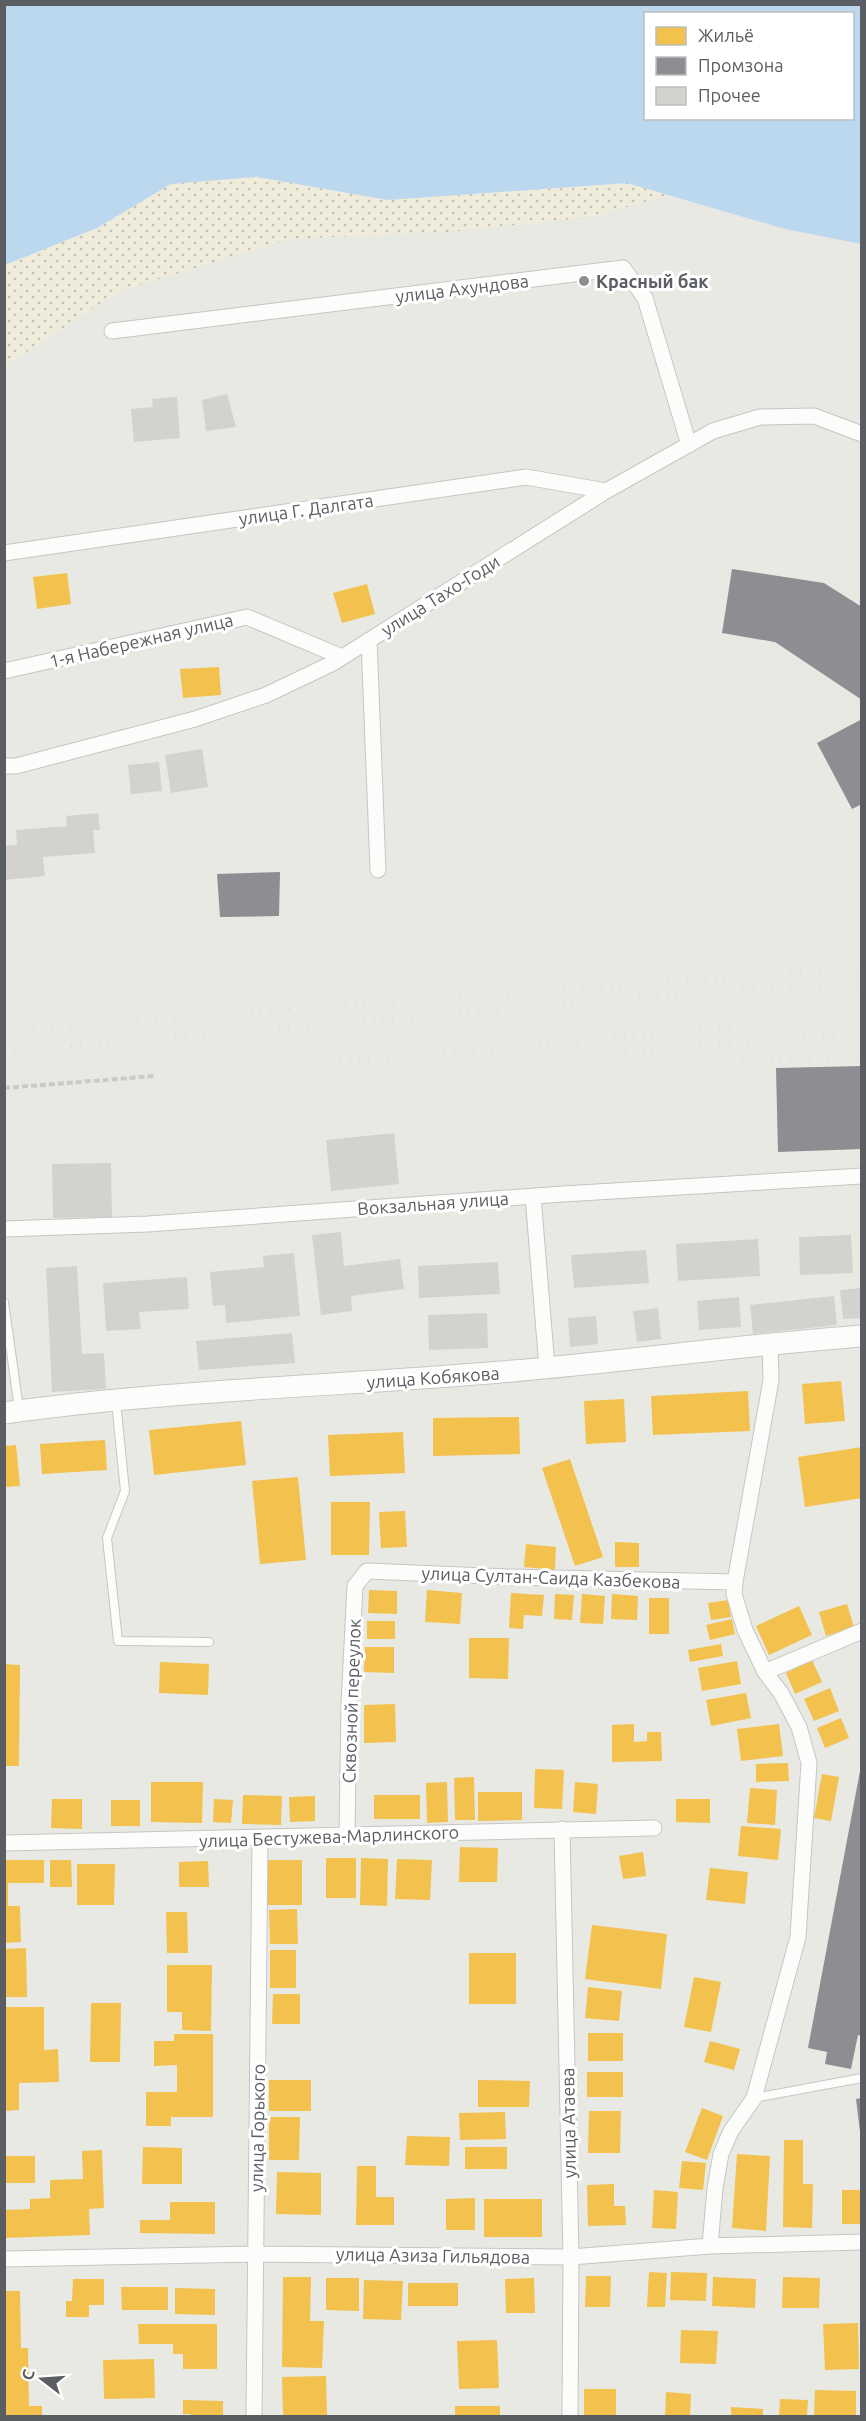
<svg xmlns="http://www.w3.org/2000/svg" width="866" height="2421" font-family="Ubuntu,sans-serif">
	<defs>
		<pattern id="sand-dots" width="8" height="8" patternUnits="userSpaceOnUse" patternTransform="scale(1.5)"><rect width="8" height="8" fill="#f0ecdb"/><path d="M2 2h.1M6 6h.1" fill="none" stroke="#c5c2b5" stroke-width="1.8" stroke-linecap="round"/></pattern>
	</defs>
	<rect width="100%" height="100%" fill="#e9e9e4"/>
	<path fill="url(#sand-dots)" d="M257,177L388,200L627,183L668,195L592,217L449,232L290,239L120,291L5,366V265L97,228L171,184Z"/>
	<path fill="#bcd8ef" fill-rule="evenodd" d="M5,4L861,5V244L785,229L627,183L388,200L257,177L171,184L97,228L5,265ZM646,14H852V118H646Z"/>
	<path fill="#f2c14e" d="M67,573L71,604L37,609L33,577Z
		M367,584L375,614L342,623L333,593Z
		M219,667L221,695L183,698L180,669Z
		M841,1381L845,1421L805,1424L802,1384Z
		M748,1391L750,1431L653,1435L651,1396Z
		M624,1399L626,1442L586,1444L584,1401Z
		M519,1417L520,1454L433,1456V1418Z
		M241,1421L246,1465L154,1475L149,1430Z
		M403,1432L405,1473L330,1476L328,1435Z
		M105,1440L107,1470L42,1474L40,1444Z
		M16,1445L20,1486L5,1487V1446Z
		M862,1447V1498L805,1507L798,1457Z
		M570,1459L603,1557L575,1566L542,1468Z
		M298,1477L306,1560L260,1564L252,1481Z
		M331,1502H370L369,1555H331Z
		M405,1511L407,1547L381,1548L379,1512Z
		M615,1542L639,1543V1567H615Z
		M526,1544L556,1547L555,1570L524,1567Z
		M369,1590L397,1591V1614L368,1613Z
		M427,1590L462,1593L460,1624L425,1622Z
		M511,1593L544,1595L542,1616L524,1615L523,1629L509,1628Z
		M555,1594L574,1595L572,1620L554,1619Z
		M582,1594L605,1596L603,1624L580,1623Z
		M612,1594L638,1596L637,1620L611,1619Z
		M649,1598H669V1634H649Z
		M728,1600L731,1617L711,1620L708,1603Z
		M847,1604L854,1627L826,1636L819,1612Z
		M799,1606L812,1635L769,1655L756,1626Z
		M732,1619L735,1634L710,1640L706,1625Z
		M367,1621H395V1639H367Z
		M469,1638H509L508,1679L469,1678Z
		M721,1644L723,1656L690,1662L688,1650Z
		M365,1647H394V1673L364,1672Z
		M812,1660L822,1682L795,1694L786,1673Z
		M737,1661L741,1684L702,1691L698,1668Z
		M160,1662L209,1664L208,1695L159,1693Z
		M4,1664L20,1665L19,1766H4Z
		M830,1688L839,1711L814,1721L804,1699Z
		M746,1693L751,1718L711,1726L706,1700Z
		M395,1704L396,1742L364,1743V1705Z
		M841,1718L849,1738L825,1748L817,1728Z
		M634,1724V1742L647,1741V1732H661L662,1761L612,1762V1725Z
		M779,1724L783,1756L741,1761L737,1729Z
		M788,1763L789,1781L756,1782V1764Z
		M535,1769L564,1770L562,1809L534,1808Z
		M822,1774L839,1777L831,1821L814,1818Z
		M474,1777L475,1820H455L454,1778Z
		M151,1782H203L202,1823L151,1822Z
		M447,1782L448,1822L427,1823L426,1783Z
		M575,1782L598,1784L596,1814L573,1812Z
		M750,1788L777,1790L775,1825L747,1823Z
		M478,1792H522V1820L478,1821Z
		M243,1795L282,1796L281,1825L242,1824Z
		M374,1795H420V1819H374Z
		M315,1796V1821L290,1822L289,1797Z
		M52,1799H82V1829L51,1828Z
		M214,1799L233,1800L231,1823L213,1822Z
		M676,1799H710V1823L676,1822Z
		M111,1800H140V1826H111Z
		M741,1826L781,1829L778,1860L738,1856Z
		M460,1847L498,1848L497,1882H459Z
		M643,1852L646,1876L623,1879L619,1856Z
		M326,1858H356V1898H326Z
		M361,1858L388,1859L387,1906L360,1905Z
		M397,1859L432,1860L430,1900L395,1899Z
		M5,1860H44V1883H8V1906H20L21,1942L5,1943Z
		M50,1860H71L72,1887H50Z
		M267,1860H302V1905H267Z
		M208,1861L209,1887H179V1862Z
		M77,1864H115L114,1905H77Z
		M710,1868L748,1872L745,1904L706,1900Z
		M297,1909L298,1944H270L269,1910Z
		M166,1912H187L188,1953H167Z
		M592,1925L667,1934L661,1989L585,1979Z
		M26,1948L27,1997H4V1949Z
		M270,1950H296V1988H270Z
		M469,1953H516V2004H469Z
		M167,1965H212L211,2031L182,2030V2012H167Z
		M694,1977L721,1982L711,2032L684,2027Z
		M588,1987L622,1991L619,2021L585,2018Z
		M273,1994H300V2024H272Z
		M91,2003H121L120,2062H90Z
		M4,2007H44V2050L58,2049L59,2082L19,2083V2110L4,2111Z
		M588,2033H623V2061H588Z
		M174,2034H213V2117H171V2126H146V2092H177V2065L154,2066V2041H174Z
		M710,2041L740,2049L734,2070L704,2062Z
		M587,2072H623V2097H587Z
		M269,2080H311V2111H269Z
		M478,2080L530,2081L529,2107H478Z
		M702,2108L723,2116L707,2160L685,2152Z
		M589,2111H621L620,2153H588Z
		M505,2112L506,2139L460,2140L459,2113Z
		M269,2117H300L299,2160H269Z
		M407,2136L450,2137L449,2166L405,2165Z
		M784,2140H803V2184H813L812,2228L783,2227Z
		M143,2147L182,2148V2184H142Z
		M465,2147H507V2169H465Z
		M102,2150L104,2208L89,2209L90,2235L4,2238V2210L30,2209V2199L50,2198V2180L83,2179L82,2151Z
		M737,2154L770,2156L766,2231L732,2228Z
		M4,2156H35V2183H4Z
		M682,2161L706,2163L703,2190L679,2188Z
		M357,2166H376V2197H394V2225H356Z
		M277,2172L321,2173V2215L276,2214Z
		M614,2184V2206H625L626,2225L588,2226L587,2185Z
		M654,2190L678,2192L676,2229L652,2228Z
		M842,2190H862V2224H842Z
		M475,2198V2230H446V2199Z
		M484,2199H542V2237H484Z
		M170,2202H215V2234L140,2233V2220H170Z
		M649,2272L667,2273L665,2307H647Z
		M671,2272L707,2273L706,2301L670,2300Z
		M586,2276H611L610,2307H585Z
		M283,2277H311L310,2321H324L322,2368L282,2367Z
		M713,2277L756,2279L755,2308L712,2306Z
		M783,2277L820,2278L819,2308H782Z
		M326,2278H359V2311L326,2310Z
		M534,2278L535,2313H506L505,2279Z
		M73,2279H104V2305H89V2317H66V2301H72Z
		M364,2280L403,2281L401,2320L363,2319Z
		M408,2283H458V2306H408Z
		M121,2287H168V2310H122Z
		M175,2288L215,2289V2315L175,2314Z
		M4,2291H20L21,2348H28L29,2406H42V2416H4Z
		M858,2323L859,2369L825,2370L823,2324Z
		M138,2324H217V2369H183V2354H173V2344H139Z
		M681,2330L718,2331L716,2364L680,2363Z
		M497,2340L499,2388L459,2389L457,2341Z
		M154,2359L155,2398L104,2399L103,2360Z
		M326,2376L327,2416H283L282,2377Z
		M584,2389H616V2416H584Z
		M815,2390L856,2391V2416H814Z
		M666,2392L691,2394L690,2416H665Z
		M780,2399L808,2400L807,2416H779Z
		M183,2400L223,2401V2416H190L191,2414H183Z
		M455,2406H500V2416H455Z
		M731,2407L763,2409V2416H731Z"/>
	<path fill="#8d8d92" d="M732,569L824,583L862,607V700L775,642L722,633Z
		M862,719V804L852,809L817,743Z
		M280,872L279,916L220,917L217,874Z
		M862,1066V1149L778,1152L776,1068Z
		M860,1771L862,2036L858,2035L851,2069L825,2064L827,2052L808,2048Z
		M862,2098V2132H860L856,2099Z"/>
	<path fill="#d3d2cf" d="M227,394L236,427L206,431L202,400Z
		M177,397L180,438L134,442L131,409L153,407L152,399Z
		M202,749L208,787L171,793L165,755Z
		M159,762L162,791L131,794L128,765Z
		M98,813L100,830H93L95,853L43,857L45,876L4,880V846L17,845L16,830L67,826L66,816Z
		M394,1133L399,1184L331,1191L326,1140Z
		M111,1163L112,1217L53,1218L52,1164Z
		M341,1232L344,1266L400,1259L404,1289L351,1296L352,1311L321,1315L312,1235Z
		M851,1235L853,1273L800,1275L799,1237Z
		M758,1239L760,1276L678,1281L676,1244Z
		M646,1250L649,1283L574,1288L571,1255Z
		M294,1253L300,1316L226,1323L225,1305L213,1306L210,1272L264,1267L263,1256Z
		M498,1262L500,1294L419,1298L418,1266Z
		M77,1266L82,1354L104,1353L106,1389L52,1392L46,1268Z
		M187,1277L189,1309L139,1312L141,1329L106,1331L103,1283Z
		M862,1288V1318L843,1319L840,1290Z
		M834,1296L837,1325L753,1334L750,1305Z
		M739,1297L741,1327L699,1330L697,1301Z
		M658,1308L661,1339L637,1342L633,1311Z
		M487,1313L488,1348L429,1350L428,1315Z
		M596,1316L598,1344L570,1347L568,1318Z
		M292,1333L295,1363L199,1370L196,1341Z"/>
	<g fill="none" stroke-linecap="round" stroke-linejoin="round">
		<defs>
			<path id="lane" d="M4,1302L19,1409
				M116,1402L125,1491L107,1538L118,1641L209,1642
				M754,2098L862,2078"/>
			<path id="street" d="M112,331L623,268L645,298L689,445
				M4,553L526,477L606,491
				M369,640L378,870
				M4,671L247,617L342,657
				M4,766H16L195,719L266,695L333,663L606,491L713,431L760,417L814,416L862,434
				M533,1196L547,1367
				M4,1229L148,1224L563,1194L862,1176
				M765,1672L862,1631
				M562,1829L571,2257L570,2416
				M347,1835L349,1704L355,1586L367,1571L509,1577L735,1582
				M4,1843L654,1828
				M710,2246L715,2188L721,2154L731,2131L754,2098L798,1937L809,1763L799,1727L781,1693L765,1672L745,1630L734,1594L735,1582L771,1380L770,1343
				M4,2259L255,2254L571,2257L710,2246L862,2242
				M254,2416L260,1839"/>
			<path id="secondary" d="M4,1413C169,1390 336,1386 501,1372C621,1362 741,1345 862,1336"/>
		</defs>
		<use href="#lane" stroke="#c5c5c5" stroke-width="10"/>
		<use href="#street" stroke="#c5c5c5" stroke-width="17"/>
		<use href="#secondary" stroke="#c6c7c6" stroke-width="23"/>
		<path stroke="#c7cbc9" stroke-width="4" stroke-dasharray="6 3" stroke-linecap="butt" d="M4,1088L155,1076"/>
		<use href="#lane" stroke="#fcfcfb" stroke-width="8"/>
		<use href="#street" stroke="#fcfcfb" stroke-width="15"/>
		<use href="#secondary" stroke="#fcfcfb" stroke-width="21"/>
		<path stroke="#e1e2e1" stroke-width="4.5" stroke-dasharray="1.5 8" stroke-linecap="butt" d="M4,1030L862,969
			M4,1051L127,1042L683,994L862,984
			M605,1056L862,1031
			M742,1062L862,1056
			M302,1065L539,1046L737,1026"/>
	</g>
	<circle fill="#8c8e8f" stroke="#fff" stroke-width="2" cx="584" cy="281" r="6"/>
	<g text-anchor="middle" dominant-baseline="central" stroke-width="6" stroke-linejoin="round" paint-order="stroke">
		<g font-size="18" font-weight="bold" fill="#5a5d61" stroke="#fff" text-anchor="start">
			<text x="596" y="281">Красный бак</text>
		</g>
		<g font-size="18" fill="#5a5d61" stroke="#fff">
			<text transform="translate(462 288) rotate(-7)">улица Ахундова</text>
			<text transform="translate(306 509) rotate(-8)">улица Г. Далгата</text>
			<text transform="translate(440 595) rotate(-32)">улица Тахо-Годи</text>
			<text transform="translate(141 640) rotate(-13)">1-я Набережная улица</text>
			<text transform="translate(433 1203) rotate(-4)">Вокзальная улица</text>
			<text transform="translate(433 1377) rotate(-4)">улица Кобякова</text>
			<text transform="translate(551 1577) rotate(2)">улица Султан-Саида Казбекова</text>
			<text transform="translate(351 1701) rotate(-88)">Сквозной переулок</text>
			<text transform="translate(329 1836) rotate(-2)">улица Бестужева-Марлинского</text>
			<text transform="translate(568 2123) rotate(-91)">улица Атаева</text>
			<text transform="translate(257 2128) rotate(-89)">улица Горького</text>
			<text transform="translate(433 2255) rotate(1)">улица Азиза Гильядова</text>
		</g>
	</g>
	<rect width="866" height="2421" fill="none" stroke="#5a5d61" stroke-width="12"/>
	<rect x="644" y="12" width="210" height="108" fill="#ffffff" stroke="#bdbec0" stroke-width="1.5"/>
	<rect x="656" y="27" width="30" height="18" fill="#f2c14e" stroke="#bdbec0" stroke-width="1.5"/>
	<text x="698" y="42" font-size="18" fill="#5a5d61">Жильё</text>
	<rect x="656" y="57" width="30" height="18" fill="#8d8d92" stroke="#bdbec0" stroke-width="1.5"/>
	<text x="698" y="72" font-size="18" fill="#5a5d61">Промзона</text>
	<rect x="656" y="87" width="30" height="18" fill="#d3d2cf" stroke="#bdbec0" stroke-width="1.5"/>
	<text x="698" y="102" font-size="18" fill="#5a5d61">Прочее</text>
	<g transform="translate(42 2379) rotate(287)" stroke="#ffffff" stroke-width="4.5" paint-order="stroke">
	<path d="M0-4.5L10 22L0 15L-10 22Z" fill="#5a5d61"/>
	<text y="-9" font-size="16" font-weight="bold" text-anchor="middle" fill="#5a5d61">С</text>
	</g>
</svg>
